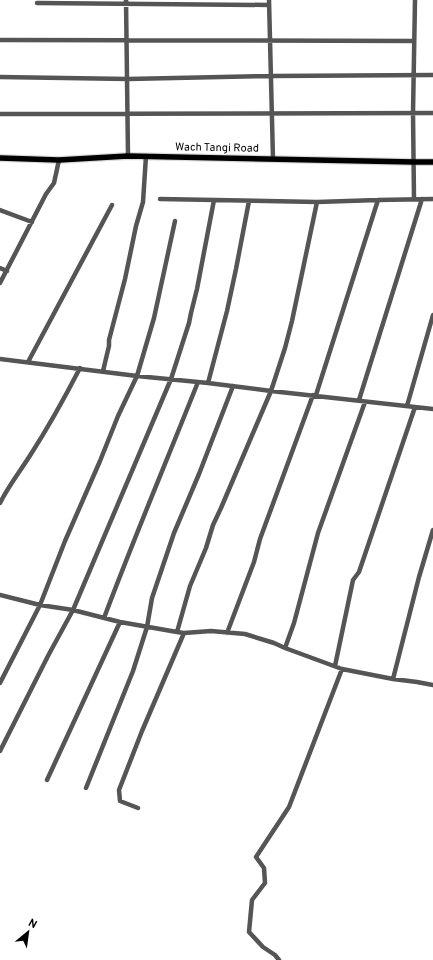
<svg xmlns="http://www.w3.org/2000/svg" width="433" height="960" font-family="Overpass,sans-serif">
	<rect width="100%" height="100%" fill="#fff"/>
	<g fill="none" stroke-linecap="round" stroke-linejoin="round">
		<defs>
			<path id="major" d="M0,158L59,160L128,156L414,162H433"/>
		</defs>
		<use href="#major" stroke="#dbdbdb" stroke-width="8"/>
		<path stroke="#555" stroke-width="4.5" d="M126,0L128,156
			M269,0L273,159
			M37,3L269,5
			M0,40L414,41
			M0,77L128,79L271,76L433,75
			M0,114L433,113
			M160,199L317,202L378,200L433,199
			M414,199L413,113L415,0
			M0,210L32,222
			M0,268L7,271
			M0,283L46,194L54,183L59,160
			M0,359L137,376L208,383L271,391L433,409
			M28,362L112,205
			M103,371L109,346V340L125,279L136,226L143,202L146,156
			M208,383L227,311L236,269L249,201
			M316,395L378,200
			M359,400L422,199
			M407,406L433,315
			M0,503C9,485 21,470 31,454C49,426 65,397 80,368
			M0,595L40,605L73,610L120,622L177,632L184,633L211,631L245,634L274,643L285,648L342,669L393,679L417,682L433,685
			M104,618C134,538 167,460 198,382
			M177,632L190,586L206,548L213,525L221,508L271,391L285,348L292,321L317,202
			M227,633L254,562L260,539L313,395
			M285,648L294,623L318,533L365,402
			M335,666L353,580L359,572L415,407
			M393,679L419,577L433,530
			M0,683L40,605L65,541L100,461L118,416L137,376L154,318L175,221
			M0,751L49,654L73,610L171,379L189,323L191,313L197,289L214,200
			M47,780L120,622
			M86,788L133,671L147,627L152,598L174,533L199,474L233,386
			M138,808L120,801L119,790L142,731L184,633
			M279,960L275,955L263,947L249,932L252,900L265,883L264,868L256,857L289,807L342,669"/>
		<use href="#major" stroke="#000" stroke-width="5.5"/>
	</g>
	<g text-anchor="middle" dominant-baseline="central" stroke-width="3" stroke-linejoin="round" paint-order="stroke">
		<g font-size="11" fill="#000" stroke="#fff">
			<text transform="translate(217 148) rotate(1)">Wach Tangi Road</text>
		</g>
	</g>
	<g transform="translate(28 932) rotate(29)" stroke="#ffffff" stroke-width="3" paint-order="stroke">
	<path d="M0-3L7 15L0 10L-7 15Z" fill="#000000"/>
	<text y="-6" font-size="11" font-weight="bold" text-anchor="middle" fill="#000000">N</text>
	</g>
</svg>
